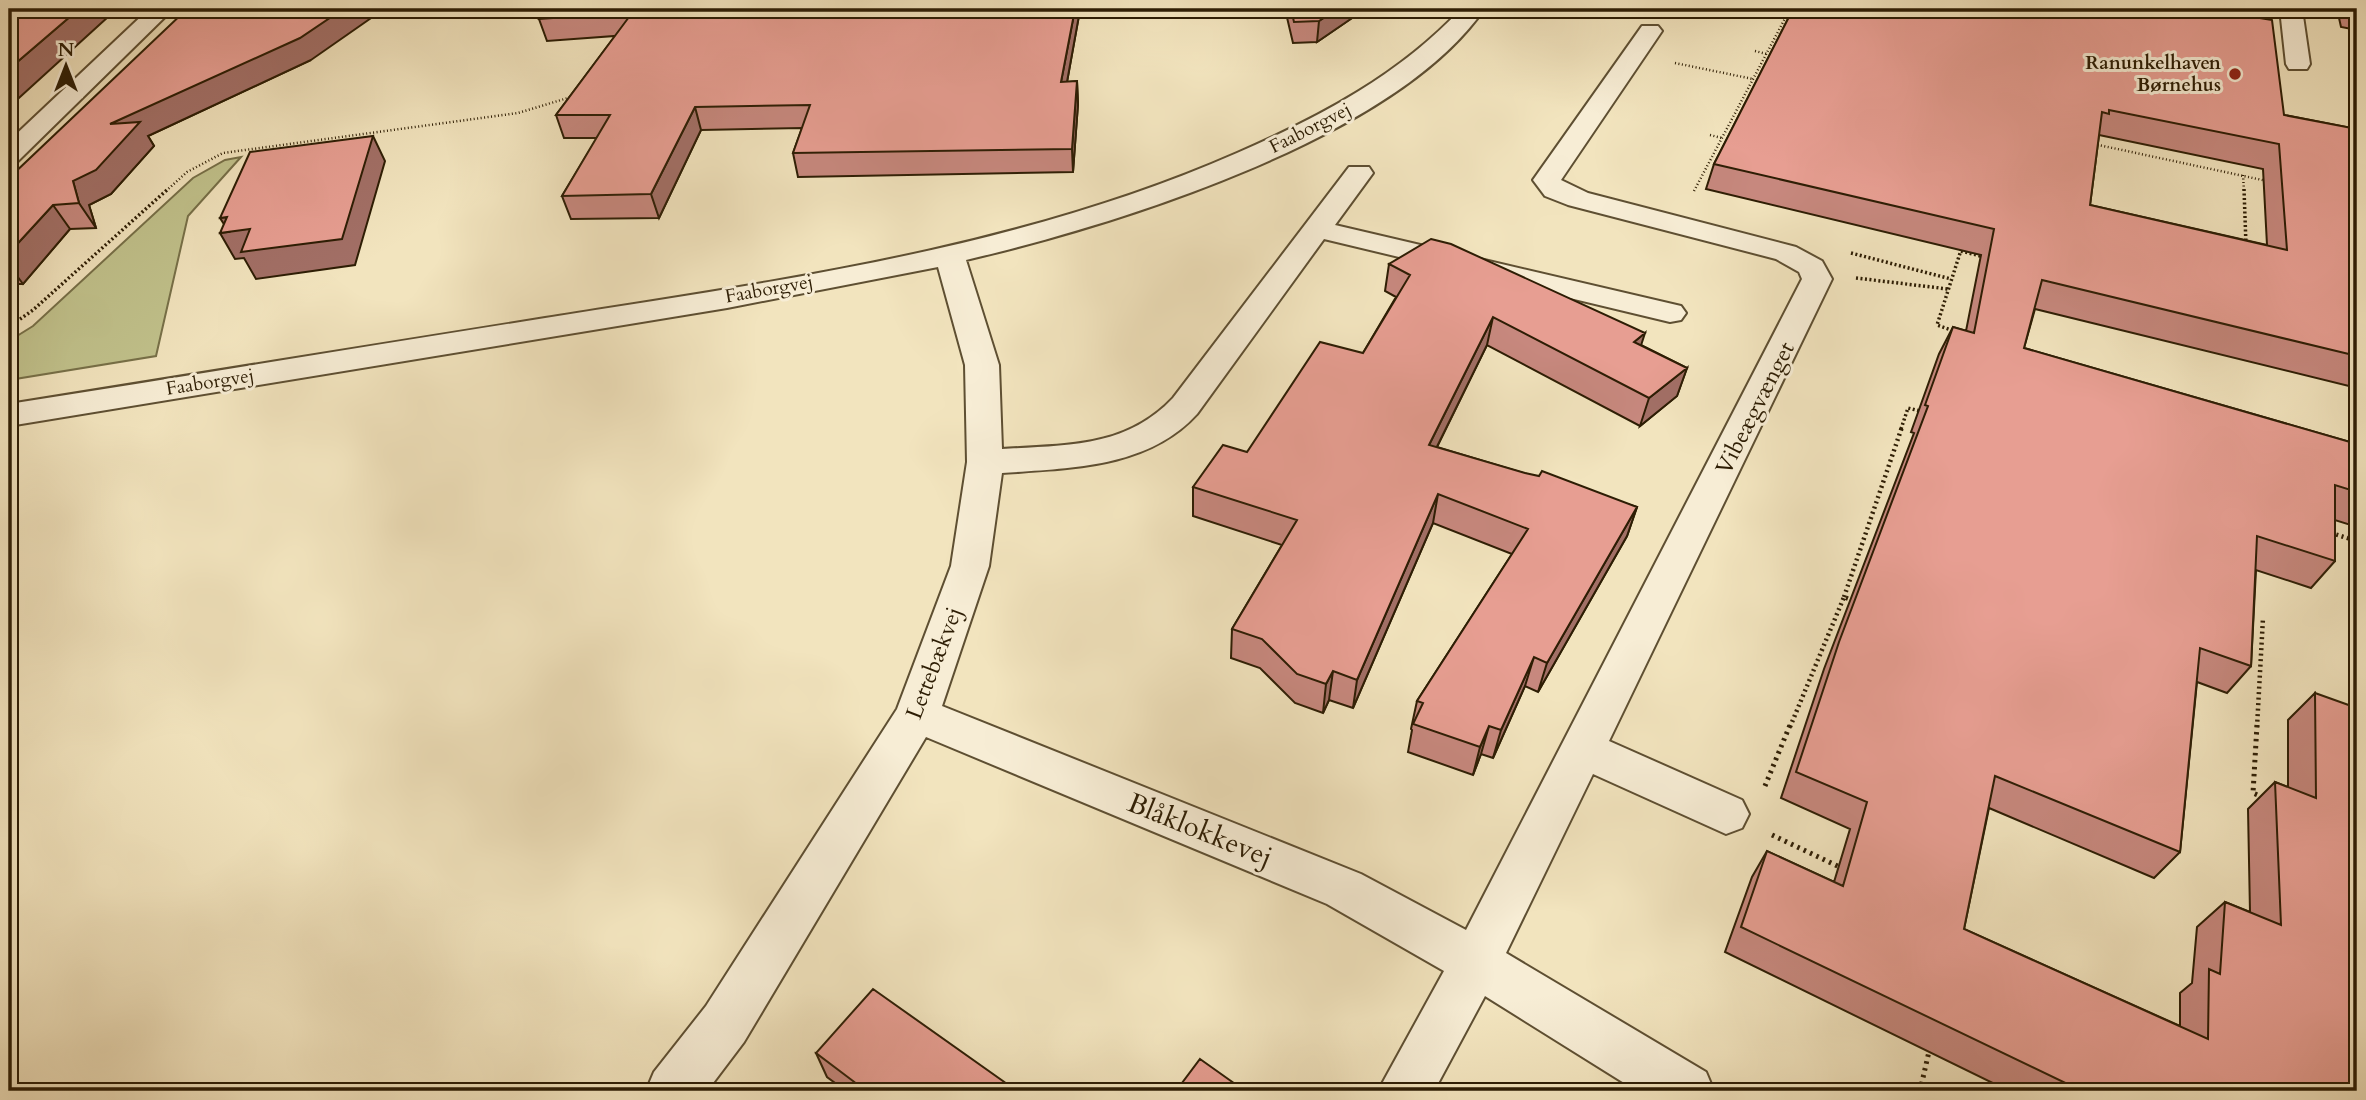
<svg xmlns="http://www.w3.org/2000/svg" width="2366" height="1100" font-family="Cardo,serif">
	<rect width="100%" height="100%" fill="#f2e4be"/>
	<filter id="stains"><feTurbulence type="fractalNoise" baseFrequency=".00286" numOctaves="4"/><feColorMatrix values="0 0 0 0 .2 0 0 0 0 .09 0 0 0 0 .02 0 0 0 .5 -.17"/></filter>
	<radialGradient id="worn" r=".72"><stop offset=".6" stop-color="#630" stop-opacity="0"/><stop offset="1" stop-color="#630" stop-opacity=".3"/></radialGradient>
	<path fill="#c1c28c" stroke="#777048" stroke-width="2" d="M241,157L188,216L156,356L9,380V341L33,326L193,178L225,160Z"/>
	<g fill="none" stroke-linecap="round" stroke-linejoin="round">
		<defs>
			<path id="minor" d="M149,9H173L18,161L9,163V141Z
				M1461,9H1484C1395,139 1115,225 966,260L999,365L1002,449C1066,445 1126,448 1173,398L1349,167H1369L1373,173L1335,225L1681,306L1686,313L1681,320L1670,322L1324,239L1197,414C1148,468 1071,468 1002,473L989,566L942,706L1361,874L1466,930L1802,279L1799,272L1776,259L1568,205L1545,196L1533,180L1642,26H1658L1662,31L1561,180L1588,193L1796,247L1822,261L1832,279L1609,741L1742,800L1749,814L1742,828L1726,834L1593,774L1506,953L1706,1072L1714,1091H1637L1485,996L1434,1091H1378L1444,971L1327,904L926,737L744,1042L707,1091H646L654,1072L706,1006L897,709L951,566L967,462L965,365L938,267L727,308L9,426V404C186,376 362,347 539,319C776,281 1016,250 1237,153C1320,117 1399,75 1461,9Z
				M2280,9H2302L2310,64L2307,69H2289L2286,64Z"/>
		</defs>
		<use href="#minor" stroke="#5e4f32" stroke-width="4"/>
		<path stroke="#2d1d04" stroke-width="2.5" stroke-dasharray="1 2.5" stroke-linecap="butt" d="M1755,51L1767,54
			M1675,63L1753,79
			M1710,135L1722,138
			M2094,144L2267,181
			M2243,175L2244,191
			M166,191L187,172L223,153L518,113L571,97
			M1694,191L1790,9"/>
		<path stroke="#2d1d04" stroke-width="3.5" stroke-dasharray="2 2.5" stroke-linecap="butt" d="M2244,189L2246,245
			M1961,251L1984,257
			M1851,253L1951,279
			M1856,278L1948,289
			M9,327L33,310L168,189
			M1957,332L1937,325L1962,247
			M1901,429L1908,408L1924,412"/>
		<path stroke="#2d1d04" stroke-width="4.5" stroke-dasharray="2 3.5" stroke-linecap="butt" d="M2331,533L2357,541
			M1844,597L1902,427
			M1790,727L1844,597L1854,601
			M2257,727L2263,618"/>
		<path stroke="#2d1d04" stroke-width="5" stroke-dasharray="2.5 4.5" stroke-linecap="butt" d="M2257,725L2253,793L2265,798
			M1765,786L1790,725
			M1772,835L1844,869
			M1920,1091L1930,1047"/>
		<use href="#minor" fill="#f7edd5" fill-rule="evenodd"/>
	</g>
	<path fill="#c7887e" stroke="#2d1d04" stroke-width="2" fill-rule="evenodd" d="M544,9L1080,10L1067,82L1077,81L1078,104L1073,172L798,177L793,153L802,128L701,130L659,218L571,219L562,196L597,138H564L556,115L615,36L547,41L539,19Z
		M1285,9H1359L1358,14L1317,42L1293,43Z
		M1746,9H2204L2284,115L2357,129V388L2035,309L2024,348L2357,444V527L2335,520V561L2311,588L2256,570L2251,666L2227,693L2197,682L2180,852L2154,878L1989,808L1964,929L2180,1026V993L2192,983L2197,927L2225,902L2250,912L2248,809L2275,782L2288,787V720L2315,693L2357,1091H2009L1725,952L1752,877L1767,851L1834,882L1850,829L1781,798L1824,669L1914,433L1911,432L1939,354L1953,327L1966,331L1981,255L1706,189L1714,164L1789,17ZM2099,135L2263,169L2267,245L2090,205Z
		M2337,9H2357V30L2341,27Z
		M311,60L148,136L154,146L111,194L89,205L96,228L70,229L23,284H9V178Z
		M1389,264L1641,345L1687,368L1677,396L1640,426L1487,345L1437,447L1637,507L1627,536L1538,692L1525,686L1493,758L1481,754L1473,775L1408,752L1412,730L1411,729L1417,701L1512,554L1433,523L1353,708L1329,700L1323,713L1295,703L1260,668L1231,658L1232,629L1282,545L1193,516V487L1247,452L1363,353L1396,297L1385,291Z
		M816,1053L1017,1091H846L827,1077Z"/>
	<path fill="#a26f66" stroke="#2d1d04" stroke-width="2" d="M79,9H105L109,16L9,107V69Z
		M343,9H384L311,60L148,136L154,146L111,194L89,205L96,228L79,203L73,181L110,124Z
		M1075,9H1080V10L1063,104L1061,82Z
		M1337,9H1359L1358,14L1317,42L1319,21Z
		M1077,81L1078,104L1073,172L1072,149Z
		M695,107L701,130L659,218L651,194Z
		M373,136L385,161L355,265L256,279L244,258L235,259L220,233L229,232L220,218L227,217L250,229Z
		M53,205L70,229L23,284L9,265V253Z
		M1493,317L1487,345L1424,473L1429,445Z
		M1645,333L1636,361L1634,342Z
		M1687,368L1677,396L1640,426L1649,398Z
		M1438,494L1433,523L1353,708L1357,680Z
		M1637,507L1627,536L1538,692L1547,663Z
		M1534,657L1525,686L1493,758L1501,730Z
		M1333,671L1329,700L1323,713L1326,684Z
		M1489,726L1481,754L1473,775L1480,747Z"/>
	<path fill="#e79e92" stroke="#2d1d04" stroke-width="2" fill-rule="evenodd" d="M9,9H79L9,69Z
		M187,9H343L300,38L110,124L140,122L96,170L73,181L79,203L53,205L9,253V178Z
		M544,9H1075L1061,82L1077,81L1072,149L793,153L810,105L695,107L651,194L562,196L610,115H556L632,13L539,19Z
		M1291,9H1337L1319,21L1294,22Z
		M1793,9H2204L2272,20L2284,115L2357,129V356L2042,280L2024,348L2357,444V492L2335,485V561L2257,536L2251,666L2200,648L2180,852L1995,776L1964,929L2208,1039L2209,969L2220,974L2225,902L2281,925L2275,782L2316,798L2315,693L2357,708V1091H2082L1741,927L1767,851L1843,886L1867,802L1796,772L1839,642L1928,406L1925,405L1953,327L1974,333L1994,229L1714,164ZM2109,110L2279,144L2287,250L2090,205L2102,112L2109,114Z
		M373,136L342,239L241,252L250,229L220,233L227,217L220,218L250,152Z
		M1431,239L1451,244L1645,333L1634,342L1687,368L1649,398L1493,317L1429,445L1525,473L1539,476L1542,471L1637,507L1547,663L1534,657L1501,730L1489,726L1480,747L1413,724L1423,703L1417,701L1528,529L1438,494L1357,680L1333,671L1326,684L1297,674L1262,639L1232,629L1297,520L1193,487L1223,445L1247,452L1320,342L1363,353L1410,275L1389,264Z
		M873,989L1017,1091H857L861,1087L816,1053Z
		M1200,1059L1245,1091H1176Z"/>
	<circle fill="#8f2418" stroke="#f7edd5" stroke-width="2.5" cx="2235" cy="74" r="7"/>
	<g text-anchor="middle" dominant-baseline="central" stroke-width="6" stroke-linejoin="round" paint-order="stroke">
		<g font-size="19" font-weight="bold" fill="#2d1d04" stroke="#f7edd5" text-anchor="end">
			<text x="2221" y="63">Ranunkelhaven<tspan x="2221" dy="22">Børnehus</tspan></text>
		</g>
		<g font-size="19" fill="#2d1d04" stroke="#f7edd5">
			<text transform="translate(1310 128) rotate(-27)">Faaborgvej</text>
			<text transform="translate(769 289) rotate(-10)">Faaborgvej</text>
			<text transform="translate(210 382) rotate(-9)">Faaborgvej</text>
		</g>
		<g font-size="23" fill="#2d1d04" stroke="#f7edd5">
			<text transform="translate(1755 408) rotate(-63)">Vibeægvænget</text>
			<text transform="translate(934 663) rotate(-69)">Lettebækvej</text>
		</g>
		<g font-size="28" fill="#2d1d04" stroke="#f7edd5">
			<text transform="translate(1200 830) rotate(22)">Blåklokkevej</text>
		</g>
	</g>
	<rect width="2366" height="1100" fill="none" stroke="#f2e4be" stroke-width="35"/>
	<rect x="10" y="10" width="2345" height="1079" fill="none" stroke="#2d1d04" stroke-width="3.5"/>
	<rect x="18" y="18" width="2331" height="1065" fill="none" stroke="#2d1d04" stroke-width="2"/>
	<g transform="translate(66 66)" stroke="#f7edd5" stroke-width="5" paint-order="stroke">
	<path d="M0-5L12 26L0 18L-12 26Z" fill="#2d1d04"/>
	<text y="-10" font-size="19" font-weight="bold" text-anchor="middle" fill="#2d1d04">N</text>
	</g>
	<rect width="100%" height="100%" filter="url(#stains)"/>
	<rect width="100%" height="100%" fill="url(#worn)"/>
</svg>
